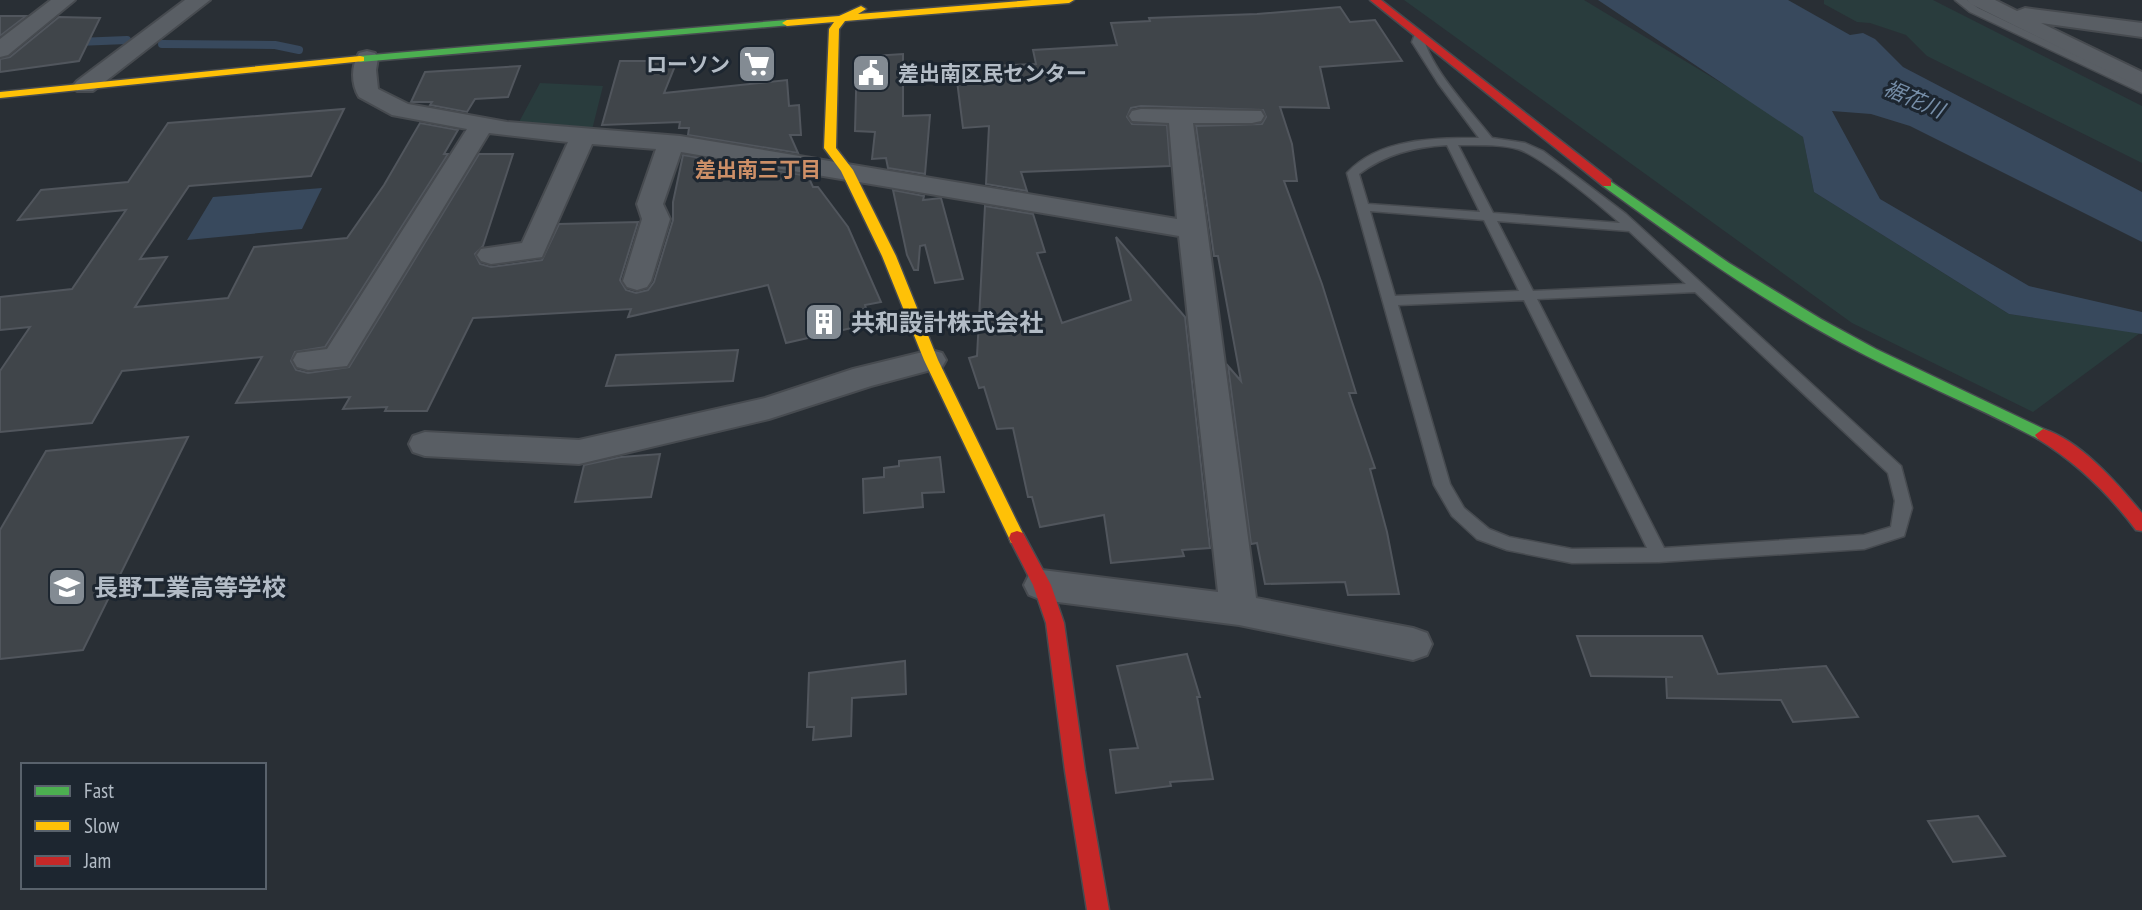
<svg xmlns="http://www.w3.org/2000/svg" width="2142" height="910" font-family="'PT Sans Narrow','Noto Sans JP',sans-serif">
	<rect width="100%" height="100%" fill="#292f35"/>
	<path fill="#293c3d" d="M1404,0H1584L1753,102L1803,137L1814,192L2009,314L2140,333L2033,412L1852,323Z
		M1824,0H1933L2142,106V163L1927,56L1906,35L1870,23L1857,22L1824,4Z
		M540,83L603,86L592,130L519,122Z"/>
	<path fill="#38495d" d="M1598,0H1788L1850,35L1863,33L1875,39L1903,67L2142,192V242L1910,126L1871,114L1832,111L1880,199L2029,286L2142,312V334L2009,314L1814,192L1803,137Z
		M322,188L302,229L187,240L213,197Z"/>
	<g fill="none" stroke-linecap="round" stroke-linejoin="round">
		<path stroke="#38495d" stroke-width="8" d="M77,42L127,40
			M162,44L275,45L299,50"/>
	</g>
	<path fill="#40454a" stroke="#51565d" stroke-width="2" d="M1340,7L1350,22L1375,20L1402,61L1320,67L1329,108L1280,107L1292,144L1297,181H1284L1322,284L1356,393H1349L1375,468L1370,469L1387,532L1399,594L1348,595L1345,582L1265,584L1257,543L1251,544L1228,366L1241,381L1218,256H1214L1196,126L1262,124L1266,117L1263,110L1141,106L1131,108L1127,117L1132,124L1167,125L1170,166L1021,172L1027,191L986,184L989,126L963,128L957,81L988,79L987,66L1036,64L1033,50L1117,45L1111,23L1150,21L1149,18L1257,14Z
		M0,16H26L0,36Z
		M59,17L100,18L79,61L0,72V59L10,57Z
		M903,54V116L930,115L925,174L888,168L886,158L872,159L875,132L855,131L857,57Z
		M620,61H677L664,93L787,80L789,106L799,105L801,135H790L798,153L688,135L689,128H679L680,122L602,125Z
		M520,66L508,97L475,99L467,112L430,105L432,102H411L425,72Z
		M344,109L311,176L189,186L140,259L167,257L135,307L228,298L254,247L347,238L384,185L420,123L458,130L444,154H448L325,347L295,352L291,361L296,370L308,373L349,367L479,154H513L483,246L475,254L480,264L491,267L542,260L559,224L638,222L620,280L626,290L636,293L648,290L654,282L673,220V202L683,155L808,176L813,187H818L848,227L881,302L865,305L866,308L863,309L869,324L786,343L768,285L628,317L631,309L473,318L427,411H385L387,407L343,409L350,397L236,403L262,357L122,371L92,423L0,432V371L30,327L0,330V297L72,289L126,210L18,220L41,190L128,182L168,123Z
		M893,190L924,196L923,200L941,198L963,279L935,283L925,245L920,246L918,270H914L907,255Z
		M985,206L1033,214L1045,252L1037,253L1062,323L1131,300L1116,237L1185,317L1210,548L1182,550L1184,556L1111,563L1104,515L1040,527L1032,497H1028L1013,428L997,429L984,387L979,388L969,358L977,356Z
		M738,350L733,381L606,386L616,355Z
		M188,437L83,650L0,659V530L46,451Z
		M660,454L651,497L575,502L584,465L621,457Z
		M940,457L944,492L922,493L923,507L864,513L863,479L884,477V468L899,466V461Z
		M1577,636H1702L1718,674L1826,666L1858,717L1793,722L1781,700L1667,698L1666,677H1673L1591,676Z
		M1187,654L1200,697H1197L1213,779L1170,782L1171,786L1116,793L1110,750L1138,748L1117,666Z
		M905,661L906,694L852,698L851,736L813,740L814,727H807L809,673Z
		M1978,816L2005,856L1953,862L1928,821Z"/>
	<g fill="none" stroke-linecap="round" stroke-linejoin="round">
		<defs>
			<path id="lane" d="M1955,0H1967L1978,8L2142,86V93L1970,12Z
				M1415,34H1423C1427,65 1471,111 1492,138L1525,143L1543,151L1626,214L1901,466L1912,508L1904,536L1864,549L1659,562L1572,563L1507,550L1477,539L1452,516L1434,485L1347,173C1379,138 1435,138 1479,138L1438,83L1412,42ZM1447,145L1480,212L1368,204L1359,174C1386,154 1414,147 1447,145ZM1458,145C1478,145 1499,144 1518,149C1541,156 1601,206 1620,223L1493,213ZM1370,211L1484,220L1519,291L1395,296ZM1497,221L1629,231L1686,284L1533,291ZM1695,292L1888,473L1895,501L1891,527L1864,535L1664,548L1537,299ZM1524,300L1647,548L1572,549L1509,537L1489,529L1464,508L1450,484L1398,305Z"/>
			<path id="street" d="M51,0H75L8,55L0,57V39Z
				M185,0H210L93,91H77L73,86L77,81Z
				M1967,0H1995L2017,11L2025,8L2142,23V37L2041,23L2142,72V88L1971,4Z
				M367,51L375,53L378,58L376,70L378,89L408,104L507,122L680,136L1177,219L1169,123L1132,121L1129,116L1132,111L1141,109L1261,111L1264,116L1261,121L1252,123H1193L1256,598L1413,628L1427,633L1432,644L1427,655L1413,660L1239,625L1042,600L1029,595L1024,585L1029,575L1042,570L1218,592L1179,236L681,152L663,204L670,219L651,281L647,287L637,290L627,287L623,281L642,219L637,204L656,149L592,144L542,257L491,264L481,261L477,255L481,249L522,243L568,142L489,133L347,366L308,370L297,367L293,360L297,353L327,349L467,129L392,115L359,97C351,84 351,66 359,53Z
				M931,350L942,353L946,360L942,367L871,386L769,419L579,464L425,456L413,452L409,444L413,436L425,432L579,440L765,398L853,369Z"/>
			<path id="fast" d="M787,20L792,23L791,25L360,62L355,59L360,56Z
				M1607,179L1729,263L1821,319L1876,349L2048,431L2051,435L2048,439H2038C1974,405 1906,378 1842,343C1758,298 1680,242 1603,186L1601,183Z"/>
			<path id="slow" d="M1032,0H1074L1069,3L845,21L839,29L836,148L853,170L896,256L938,360L1025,538L1023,543H1011L1009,538L924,360L882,256L841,171L824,148L829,29L834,22L787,26L782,23L787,20L839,16L861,6L866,9L858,14Z
				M360,56L364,57V61L0,98V92Z"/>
			<path id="jam" d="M1370,0H1381L1611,180V186H1603Z
				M2043,429C2080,440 2118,484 2142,513V531L2136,530C2108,493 2077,463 2038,439L2035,435Z
				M1017,531L1023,533L1051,585L1064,623L1085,771L1109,910H1087L1065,771L1046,623L1033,585L1009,538L1011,533Z"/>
		</defs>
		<use href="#lane" stroke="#474b50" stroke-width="3"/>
		<use href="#street" stroke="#474b50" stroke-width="4"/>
		<use href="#fast" stroke="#474b50" stroke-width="3"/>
		<use href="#slow" stroke="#474b50" stroke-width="3"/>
		<use href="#jam" stroke="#474b50" stroke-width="3"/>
		<use href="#lane" fill="#595e64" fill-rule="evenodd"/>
		<use href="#street" fill="#595e64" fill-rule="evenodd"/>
		<use href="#fast" fill="#4caf50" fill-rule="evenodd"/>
		<use href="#slow" fill="#ffc107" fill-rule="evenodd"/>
		<use href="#jam" fill="#c62828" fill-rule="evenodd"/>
	</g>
	<defs>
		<symbol id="supermarket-square" viewBox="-11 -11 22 22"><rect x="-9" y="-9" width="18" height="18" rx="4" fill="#838b93" stroke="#1d2630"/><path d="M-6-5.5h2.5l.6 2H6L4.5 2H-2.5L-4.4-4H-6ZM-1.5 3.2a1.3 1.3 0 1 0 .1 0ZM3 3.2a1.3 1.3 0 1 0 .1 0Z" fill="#fff"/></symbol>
		<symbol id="civic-square" viewBox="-11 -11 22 22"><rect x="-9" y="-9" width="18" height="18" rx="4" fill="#838b93" stroke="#1d2630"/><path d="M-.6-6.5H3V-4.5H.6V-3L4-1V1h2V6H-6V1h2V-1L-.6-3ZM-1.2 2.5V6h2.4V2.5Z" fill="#fff"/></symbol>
		<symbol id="building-square" viewBox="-11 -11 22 22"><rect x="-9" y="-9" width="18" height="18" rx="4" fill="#838b93" stroke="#1d2630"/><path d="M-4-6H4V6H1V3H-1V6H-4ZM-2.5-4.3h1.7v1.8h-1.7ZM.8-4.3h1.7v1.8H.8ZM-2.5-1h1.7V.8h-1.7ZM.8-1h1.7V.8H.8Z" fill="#fff"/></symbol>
		<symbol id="school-square" viewBox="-11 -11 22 22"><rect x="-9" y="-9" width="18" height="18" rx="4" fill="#838b93" stroke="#1d2630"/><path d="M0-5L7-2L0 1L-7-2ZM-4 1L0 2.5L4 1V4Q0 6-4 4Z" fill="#fff"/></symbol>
	</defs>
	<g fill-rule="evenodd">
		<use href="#supermarket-square" x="735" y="42" width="44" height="44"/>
		<use href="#civic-square" x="849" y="51" width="44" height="44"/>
		<use href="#building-square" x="802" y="300" width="44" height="44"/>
		<use href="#school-square" x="45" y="565" width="44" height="44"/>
	</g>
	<g text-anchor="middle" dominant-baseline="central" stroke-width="6" stroke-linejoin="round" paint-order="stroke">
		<g font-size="21" font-weight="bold" fill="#b3bcc6" stroke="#1d2630" text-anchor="end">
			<text x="730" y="64">ローソン</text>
			<text x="898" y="73" text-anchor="start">差出南区民センター</text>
		</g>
		<g font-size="21" font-style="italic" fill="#768ea8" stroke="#1d2630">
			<text transform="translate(1914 99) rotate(23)">裾花川</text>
		</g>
		<g font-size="21" font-weight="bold" fill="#cd8f67" stroke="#1d2630">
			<text x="758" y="169">差出南三丁目</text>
		</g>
		<g font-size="24" font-weight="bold" fill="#b3bcc6" stroke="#1d2630" text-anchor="start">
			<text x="851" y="322">共和設計株式会社</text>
			<text x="94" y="587">長野工業高等学校</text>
		</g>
	</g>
	<rect x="21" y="763" width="245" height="126" fill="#1d2630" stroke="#59626c" stroke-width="2"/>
	<rect x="35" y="786" width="35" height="10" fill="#4caf50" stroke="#59626c" stroke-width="2"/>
	<text x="84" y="798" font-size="21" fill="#b3bcc6">Fast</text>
	<rect x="35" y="821" width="35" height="10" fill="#ffc107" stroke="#59626c" stroke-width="2"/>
	<text x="84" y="833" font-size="21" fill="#b3bcc6">Slow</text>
	<rect x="35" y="856" width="35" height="10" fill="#c62828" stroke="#59626c" stroke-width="2"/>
	<text x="84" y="868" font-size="21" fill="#b3bcc6">Jam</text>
</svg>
